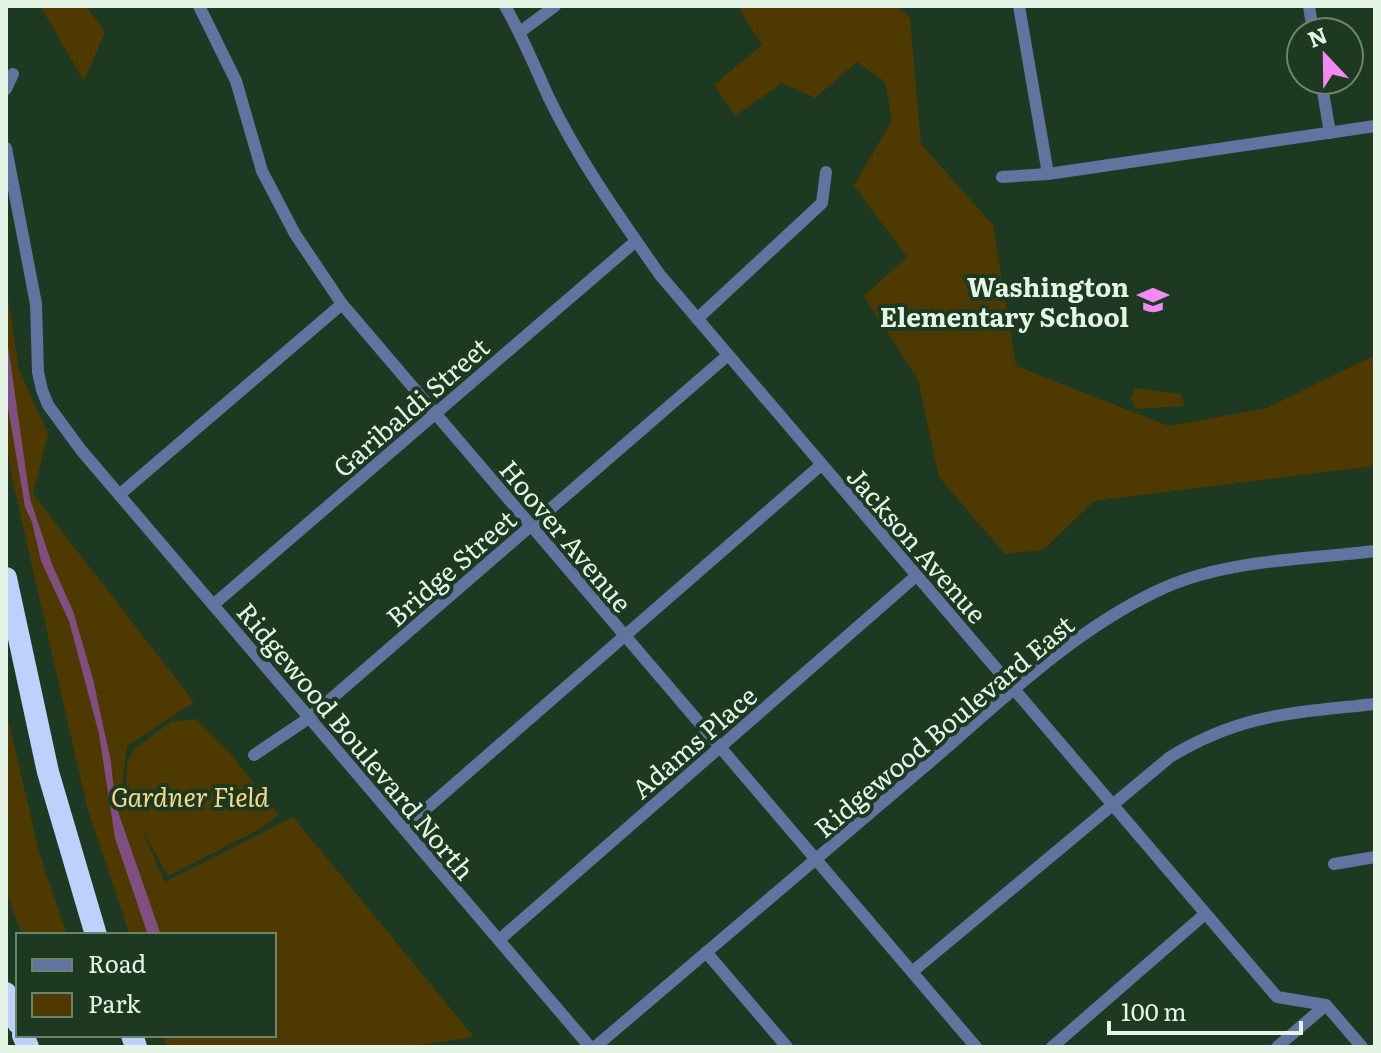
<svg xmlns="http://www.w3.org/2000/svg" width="1381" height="1053" font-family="Literata,serif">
	<rect width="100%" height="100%" fill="#1e3921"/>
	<path fill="#4e3a00" d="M40,6H86L105,32L84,81Z
		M737,6H897L910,18L921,144L993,225L1016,366L1169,426L1267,408L1375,355V466L1094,501L1043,550L1005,554L939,477L918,380L864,296L907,257L854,186L892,120L885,82L857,62L815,98L782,83L735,116L714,85L762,45Z
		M6,284L19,370L48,434L33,494L194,702L127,746L122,787L132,808L126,785L127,764L134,749L171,722L196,719L230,753L279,815L260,829L168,876L140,826L165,882L293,817L474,1037L408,1047H167L163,1035H274V935H130L88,811L12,478L6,441Z
		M1136,388L1181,394L1184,406L1135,409L1131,397Z
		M6,710L39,852L67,935H22L6,891Z"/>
	<path fill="#814e81" d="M6,332L30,499L52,564L73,611L93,679L111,762L115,803L161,935H148L115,838L99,734L69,621L41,561L32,522L25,507L6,396Z"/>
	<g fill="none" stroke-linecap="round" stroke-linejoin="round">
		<path stroke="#61739f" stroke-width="12" d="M199,6L236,81L262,171L295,234L342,304L976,1047
			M505,6C522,35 534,65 548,96C578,159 620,218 660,275L1277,997L1326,1005L1362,1047
			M1019,6L1048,174
			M1309,6L1313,32
			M520,32L555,6
			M1321,80L1330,133
			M6,89L13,74
			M6,148L36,304L38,372L42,390L48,405L81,450L590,1047
			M1002,177L1048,174L1375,126
			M697,319L822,203L826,172
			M119,495L342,304
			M213,605L636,241
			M254,755L309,718L728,355
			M404,828L821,465
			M1334,864L1375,857
			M499,940L916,576
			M706,952L787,1047
			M912,972L1170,757C1242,713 1294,713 1375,704
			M595,1047C704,954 814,861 923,768C996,706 1068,634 1155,592C1222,559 1303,560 1375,551
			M1052,1047L1205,914
			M1277,1047L1326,1005"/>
		<path stroke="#bed0fc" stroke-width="22" d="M6,578L48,772L96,935
			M6,993L18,1023
			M23,1035L28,1047
			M132,1035L136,1047"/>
	</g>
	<defs>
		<symbol id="school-bare" viewBox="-9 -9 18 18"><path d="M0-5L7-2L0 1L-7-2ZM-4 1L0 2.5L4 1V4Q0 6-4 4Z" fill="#f28af2" stroke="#1e3921" stroke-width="2.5" paint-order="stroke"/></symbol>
	</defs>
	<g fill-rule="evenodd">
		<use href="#school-bare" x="1131" y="278" width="44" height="44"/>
	</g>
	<g text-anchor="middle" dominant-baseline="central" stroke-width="8" stroke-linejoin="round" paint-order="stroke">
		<g font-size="26" font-weight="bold" fill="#e4f5e5" stroke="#1e3921" text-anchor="end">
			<text x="1129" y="285">Washington<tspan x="1129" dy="30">Elementary School</tspan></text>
		</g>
		<g font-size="26" fill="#e4f5e5" stroke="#1e3921">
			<text transform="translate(410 406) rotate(-41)">Garibaldi Street</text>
			<text transform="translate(567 535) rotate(50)">Hoover Avenue</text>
			<text transform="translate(918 544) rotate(49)">Jackson Avenue</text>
			<text transform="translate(450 567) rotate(-41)">Bridge Street</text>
			<text transform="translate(943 725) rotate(-40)">Ridgewood Boulevard East</text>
			<text transform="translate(357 740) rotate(50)">Ridgewood Boulevard North</text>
			<text transform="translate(693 741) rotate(-41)">Adams Place</text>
		</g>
		<g font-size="26" font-style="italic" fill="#f8d789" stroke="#1e3921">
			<text x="190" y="795">Gardner Field</text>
		</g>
	</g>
	<rect width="1381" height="1053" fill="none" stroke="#e4f5e5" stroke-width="16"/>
	<rect x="16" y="933" width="260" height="104" fill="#1e3921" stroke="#6d846f" stroke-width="2"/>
	<rect x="32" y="959" width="40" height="12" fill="#61739f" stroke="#6d846f" stroke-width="2"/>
	<text x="88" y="973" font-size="24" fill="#e4f5e5">Road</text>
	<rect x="32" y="993" width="40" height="24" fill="#4e3a00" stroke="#6d846f" stroke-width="2"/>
	<text x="88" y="1013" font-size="24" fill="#e4f5e5">Park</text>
	<g transform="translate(1325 56) rotate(338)"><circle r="38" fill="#1e3921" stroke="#6d846f" stroke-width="2"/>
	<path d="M0-6L14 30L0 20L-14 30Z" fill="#f28af2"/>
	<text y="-12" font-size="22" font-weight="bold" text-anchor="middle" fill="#e4f5e5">N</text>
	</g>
	<path d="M1109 1021v12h192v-12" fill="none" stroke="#e4f5e5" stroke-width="4"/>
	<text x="1121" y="1021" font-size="24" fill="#e4f5e5" stroke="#1e3921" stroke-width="6" paint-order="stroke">100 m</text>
</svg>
